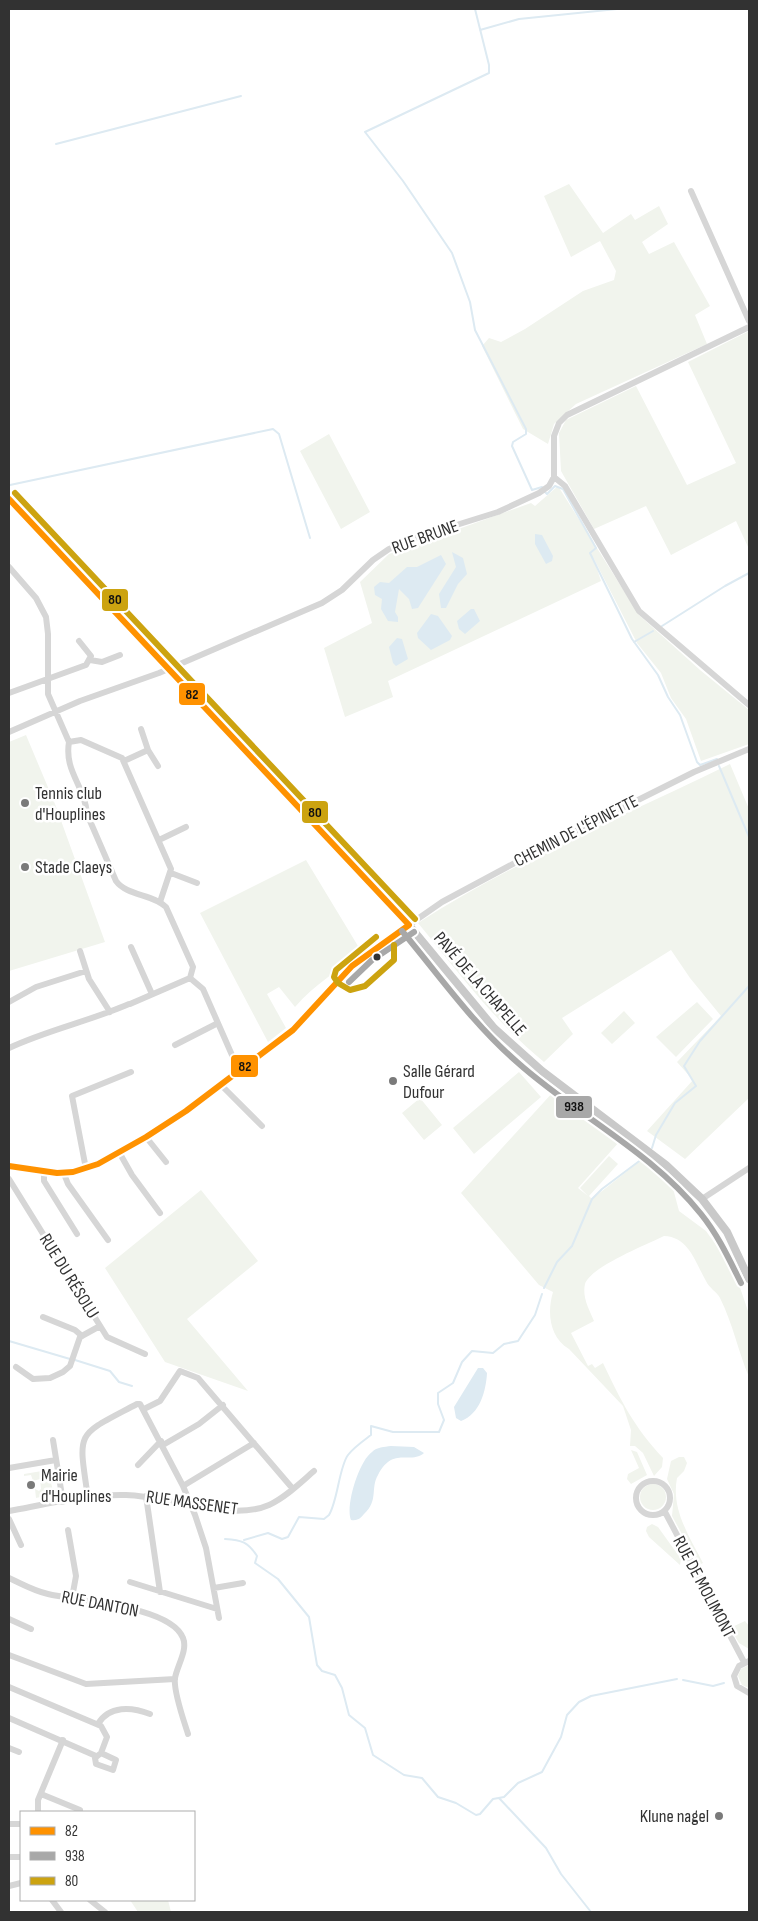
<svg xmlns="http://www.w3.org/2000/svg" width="758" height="1921" font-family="'Sofia Sans Condensed',sans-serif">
	<rect width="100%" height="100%" fill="#fff"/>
	<path fill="#f1f4ed" d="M569,184L603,233L631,214L635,220L659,206L668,224L642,242L649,254L674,242L710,306L695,315L707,344L576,404L554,424L548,444L523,429L482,346L489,338L501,342L525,329L583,291L614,280L616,271L600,241L571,257L544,196Z
		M749,331V549L736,521L671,555L646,506L594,529L561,471L559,433L566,420L636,386L687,485L736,463L688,362Z
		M329,434L370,512L341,529L300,451Z
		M558,486L639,615L700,670L749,710V744L701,761L686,719L671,698L661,673L637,643L593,557L601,581L388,681L393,697L345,717L324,648L372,623L360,582L389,554L531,503L535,506Z
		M26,735L55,804L105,942L9,971V742Z
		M730,764L749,809V1098L685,1159L647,1131L693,1080L677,1062L721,1016L690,978L671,950L562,1018L573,1034L544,1062C495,1022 458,972 418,923C517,859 625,816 730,764Z
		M306,860L361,951C338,971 315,984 295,1007L279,987L267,994L286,1028L268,1042L200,913Z
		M697,1002L713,1019L676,1057L656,1037Z
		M624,1011L635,1023L612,1044L601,1033Z
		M519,1072L541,1097L474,1154L453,1128Z
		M554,1091L620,1141L578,1188L588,1196L580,1188L609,1156L618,1164L589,1196L592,1199L645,1157L670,1177L679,1211L706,1231L734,1270L749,1314V1377C738,1351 733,1324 720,1298C717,1292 709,1288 706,1281C695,1262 689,1237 664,1236C648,1244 590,1267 585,1284C582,1297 589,1309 594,1321L571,1333L588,1366L592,1364L595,1368L603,1363C621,1401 634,1427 663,1458L662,1467L654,1476L643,1453L635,1446H630L631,1430L623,1406L569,1349C549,1337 547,1312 553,1292L539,1285L461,1193Z
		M420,1098L442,1125L424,1140L402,1113Z
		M201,1190L258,1261L187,1319L248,1391L165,1362L105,1268Z
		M631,1450L637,1452L647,1475L631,1484L627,1479L628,1474L639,1468Z
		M679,1457H684L687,1463L684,1471L677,1478C671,1509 689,1536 703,1563L699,1565L672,1516L674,1494L667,1479L671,1461Z
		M48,1470L53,1491L49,1495L36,1498L35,1489L39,1491L41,1489L40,1479L33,1481L31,1475L24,1476V1474Z
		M640 1497a13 13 0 1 1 26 0a13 13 0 1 1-26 0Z
		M652,1524L658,1527L681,1559L680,1565L649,1537L646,1531L647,1527Z
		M745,1621L749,1626V1649L739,1643L730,1628Z
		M749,1665V1688L742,1685L738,1676L741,1669Z
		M130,1900H168L171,1912H138Z"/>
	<path fill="#ddeaf2" d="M535,534L542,535L553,556L552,561L546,564L535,544Z
		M452,552L463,558L467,574L458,584L446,608H441L439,594L456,567Z
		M441,555L446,564L418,608L412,609L409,599L399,589L395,612L398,617V622L388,621L381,609L382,599L375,595L374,587L380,582L389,583L407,567H417Z
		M471,609H474L480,621L465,634L459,629L457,621Z
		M431,614L438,616L452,636L450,640L431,650L418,638L417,633Z
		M397,638L402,639L408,659L396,666L393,663L389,647Z
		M478,1368H483L487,1373C486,1391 480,1414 461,1421L456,1418L454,1407Z
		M391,1446L414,1447L424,1453C410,1465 393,1446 378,1475C370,1489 379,1500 364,1514C360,1519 357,1521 351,1520C345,1506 359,1461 372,1452C377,1447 384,1447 391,1446Z"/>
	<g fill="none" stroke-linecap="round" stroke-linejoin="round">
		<path stroke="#ddeaf2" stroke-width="2" d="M475,9L489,65V73L365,132L403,181L452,253L470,302L475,330L526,429V434L513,442L512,446L532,490L542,487
			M480,30L519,19L617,9
			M56,144L241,96
			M10,485L273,429L279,434L310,538
			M545,492L547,494L555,486L563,489L596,548L590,553L632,639L658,675L668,697L680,715L697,762L700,765L717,759
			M662,626L725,586L749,573
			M634,642L653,631
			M719,766L749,837
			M652,1148L656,1135L675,1103L696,1086L684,1066L700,1041L749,986
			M544,1288L557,1262L572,1246L592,1199L602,1189L646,1156
			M9,1341L70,1359
			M75,1360L110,1371L119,1382L132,1386
			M225,1539C242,1540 248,1542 257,1556L255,1563L278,1579L309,1617L317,1665L322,1671L335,1675L342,1688L349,1715L365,1728L373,1755L404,1775L422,1778L438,1797L456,1803L476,1815L480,1814L493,1799L504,1797L518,1783L542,1772L561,1737L567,1715L579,1702L591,1696L677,1679
			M244,1540L268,1533L282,1539L288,1537L299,1517L324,1519L329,1515C338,1500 339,1467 348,1455C354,1447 363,1441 371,1435V1426L393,1432H439L444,1420L438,1404V1393L453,1383L462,1362L472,1351L493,1353L504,1344L518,1341L535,1315L542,1294
			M683,1680L713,1686L724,1683
			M499,1798L546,1848L561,1874L591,1912"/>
		<path stroke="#d6d6d6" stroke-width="6" d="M691,191L749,321
			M554,477L565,486L639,611L749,705
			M9,567L36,598L46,617L48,634V694L69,742
			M90,660L102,662L120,655
			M9,693L86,665L91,656L79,641
			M141,729L148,750L158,766
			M9,732L80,701L159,673L322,603L342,590L373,560L389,549L418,537L498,512L539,493L549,486L554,477V436L559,423L567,415L749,327
			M69,742C64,772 85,786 87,814L116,881C127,896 153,894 166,907L193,967L190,978L203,989L239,1071
			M69,742L81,740L122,758L171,869L160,902
			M124,761L148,750
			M159,840L186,827
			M171,873L197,883
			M131,947L152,994
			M80,951L89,979L110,1012
			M9,1002L36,987L86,971
			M130,1004L190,978
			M175,1045L218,1023
			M9,1048C47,1030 90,1021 129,1004
			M221,1085L262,1126
			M146,1137L166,1162
			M119,1152L132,1175L160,1213
			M9,1166L64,1174L86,1169L105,1161L173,1121L293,1030L360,959L442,902L550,844L694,772L749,749
			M86,1169L72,1096L131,1072
			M44,1172V1181L77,1234
			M64,1174L68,1184L108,1240
			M9,1179L107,1337L145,1354
			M702,1199L749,1168
			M43,1317L75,1330L82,1336
			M16,1367L33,1379L50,1378L63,1372L70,1366L80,1337L100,1326
			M144,1409L160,1401L180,1371L198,1378L293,1489
			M53,1440L63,1502
			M163,1445L199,1424L223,1405
			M138,1465L161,1441
			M9,1468L56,1460
			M636 1498a17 17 0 1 1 34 0a17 17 0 1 1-34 0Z
			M183,1486L254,1443
			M146,1496L160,1592
			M88,1498C78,1429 75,1437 137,1404H140L183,1486L195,1515L206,1548L219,1618
			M9,1511C47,1504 87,1494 126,1495C168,1496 231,1522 269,1505C286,1497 300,1483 314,1471
			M665,1512L744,1662
			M9,1519L21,1545
			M68,1530L76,1576L72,1598
			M9,1578C22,1584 34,1591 48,1594C78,1601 171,1606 183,1638C188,1650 177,1666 175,1678C173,1691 184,1721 188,1734
			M130,1582L217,1609
			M214,1588L243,1583
			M9,1619L31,1629
			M9,1655L86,1684L175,1679
			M749,1661L739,1666L734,1676L737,1686L749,1693
			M9,1687L101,1726L107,1737L101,1753
			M9,1718L96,1756
			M98,1724C109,1705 132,1707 150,1714
			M9,1748L19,1752
			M101,1753L116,1760L113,1770L96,1764L95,1758Z
			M41,1794L80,1810
			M38,1812V1800L63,1740
			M9,1824H21
			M9,1857H21
			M9,1886L21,1883
			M52,1900L61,1912
			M90,1900L105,1912"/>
		<path stroke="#c9c9c9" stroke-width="8" d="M9,499L389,901L494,1028L542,1071L666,1165L702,1199L727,1232L749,1279"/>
		<defs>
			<path id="bus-1" d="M9,499L409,925L352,966L293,1030L186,1111L146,1137L98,1164L73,1172L57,1173L9,1166"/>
			<path id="bus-2" d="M402,931C439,975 473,1024 517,1062C576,1115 651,1151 701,1214C718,1235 729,1259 741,1283
				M349,982L372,960L414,932"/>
			<path id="bus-3" d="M15,493L415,919
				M376,937L336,970L334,977L338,983L350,990L365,986L394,960V945"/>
		</defs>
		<use href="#bus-1" stroke="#fff" stroke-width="10"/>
		<use href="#bus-2" stroke="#fff" stroke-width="10"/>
		<use href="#bus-3" stroke="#fff" stroke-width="10"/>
		<use href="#bus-1" stroke="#ff9200" stroke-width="6"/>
		<use href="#bus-2" stroke="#a8a8a8" stroke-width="6"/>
		<use href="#bus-3" stroke="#cca310" stroke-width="6"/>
	</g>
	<g fill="#7a7a7a" stroke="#fff" stroke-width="2">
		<circle cx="25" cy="803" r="5"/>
		<circle cx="25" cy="867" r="5"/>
		<circle cx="393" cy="1081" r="5"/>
		<circle cx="31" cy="1485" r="5"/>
		<circle cx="719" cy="1816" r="5"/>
	</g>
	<circle fill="#323232" stroke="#fff" stroke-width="2" cx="377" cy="957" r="4.5"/>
	<g text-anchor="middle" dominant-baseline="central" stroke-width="5" stroke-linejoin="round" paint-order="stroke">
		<g font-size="18" fill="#323232" stroke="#fff">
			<text transform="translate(425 537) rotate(-20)">RUE BRUNE</text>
			<text transform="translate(576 831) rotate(-27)">CHEMIN DE L'ÉPINETTE</text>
			<text transform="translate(480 984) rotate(49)">PAVÉ DE LA CHAPELLE</text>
			<text transform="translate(69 1276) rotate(58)">RUE DU RÉSOLU</text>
			<text transform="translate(192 1503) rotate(8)">RUE MASSENET</text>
			<text transform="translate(704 1587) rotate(62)">RUE DE MOLIMONT</text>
			<text transform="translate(100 1604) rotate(11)">RUE DANTON</text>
		</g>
		<g font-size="18" fill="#323232" stroke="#fff" text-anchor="start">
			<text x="35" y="793">Tennis club<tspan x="35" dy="21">d'Houplines</tspan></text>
			<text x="35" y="867">Stade Claeys</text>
			<text x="403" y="1071">Salle Gérard<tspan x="403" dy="21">Dufour</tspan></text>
			<text x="41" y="1475">Mairie<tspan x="41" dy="21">d'Houplines</tspan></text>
			<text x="709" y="1816" text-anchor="end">Klune nagel</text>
		</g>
	</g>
	<g stroke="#fff" stroke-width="2">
		<rect x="101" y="588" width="28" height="24" rx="5" fill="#cca310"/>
		<rect x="178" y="682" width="28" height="24" rx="5" fill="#ff9200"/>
		<rect x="301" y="800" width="28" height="24" rx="5" fill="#cca310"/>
		<rect x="230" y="1054" width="29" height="24" rx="5" fill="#ff9200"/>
		<rect x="555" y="1095" width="38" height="24" rx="5" fill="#a8a8a8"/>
	</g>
	<g font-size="14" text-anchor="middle" font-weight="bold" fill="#111">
		<text x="115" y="604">80</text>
		<text x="192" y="699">82</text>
		<text x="315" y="817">80</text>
		<text x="245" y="1071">82</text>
		<text x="574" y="1111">938</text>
	</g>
	<rect width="758" height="1921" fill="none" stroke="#323232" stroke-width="20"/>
	<rect x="20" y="1811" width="175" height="90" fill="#ffffff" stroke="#adadad"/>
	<rect x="30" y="1827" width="25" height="8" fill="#ff9200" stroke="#adadad"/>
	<text x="65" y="1836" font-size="15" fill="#323232">82</text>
	<rect x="30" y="1852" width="25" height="8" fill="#a8a8a8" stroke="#adadad"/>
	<text x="65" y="1861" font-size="15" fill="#323232">938</text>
	<rect x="30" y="1877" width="25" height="8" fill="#cca310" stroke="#adadad"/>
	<text x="65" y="1886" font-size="15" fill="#323232">80</text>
</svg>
